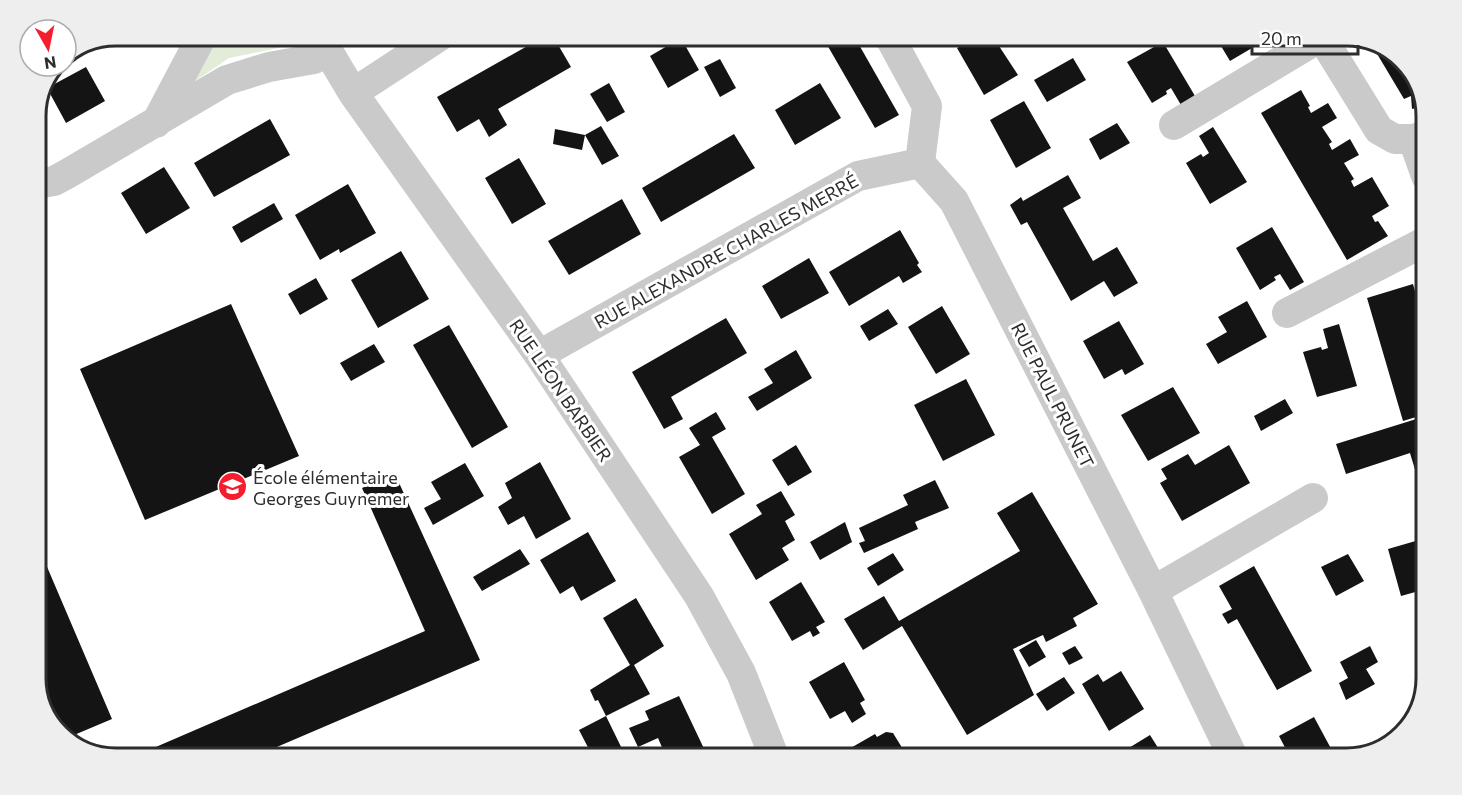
<svg xmlns="http://www.w3.org/2000/svg" width="1462" height="795" font-family="Commissioner,sans-serif">
	<rect width="100%" height="100%" fill="#fff"/>
	<path fill="#e3ecd9" d="M217,36H297L278,48L229,58L191,84Z"/>
	<path fill="#141414" d="M545,36H553L571,67L498,109L507,125L489,137L479,119L457,132L437,97Z
		M593,36H615L599,45Z
		M822,36H854L899,115L875,128Z
		M978,36H1005L1008,42L999,46L1018,75L984,95L957,48Z
		M1215,36H1268L1269,38L1230,61Z
		M681,38L699,70L668,88L650,56Z
		M1163,42L1195,96L1181,105L1171,88L1166,91L1167,94L1152,103L1127,62Z
		M1370,42L1381,44L1413,72L1424,106L1412,109L1411,96L1404,99Z
		M1073,58L1086,80L1047,102L1034,80Z
		M720,59L736,88L720,97L704,67Z
		M86,67L105,101L66,123L47,88Z
		M609,83L625,112L607,122L590,94Z
		M820,83L841,118L795,145L775,110Z
		M1301,90L1310,106L1308,107L1311,113L1328,103L1337,118L1322,127L1332,142L1329,144L1332,150L1350,139L1359,155L1344,163L1354,179L1351,181L1354,187L1372,177L1389,206L1372,216L1375,222L1378,221L1388,236L1347,260L1261,113Z
		M1024,101L1051,148L1016,168L990,120Z
		M270,119L290,155L214,197L194,163Z
		M1117,123L1130,143L1100,160L1089,139Z
		M601,126L619,156L602,165L585,135Z
		M1213,127L1247,182L1210,204L1186,163L1201,154L1203,157L1209,153L1199,136Z
		M555,129L585,135L582,150L553,144Z
		M734,134L755,168L661,222L642,188Z
		M519,158L546,204L512,224L485,178Z
		M164,167L190,208L146,234L121,193Z
		M1068,175L1081,198L1063,208L1093,261L1117,247L1138,283L1114,297L1104,281L1071,301L1027,222L1021,225L1010,205L1021,197L1023,201Z
		M348,184L376,233L340,253L339,249L320,260L295,215Z
		M622,199L641,234L569,275L548,241Z
		M274,203L283,219L241,243L232,227Z
		M1272,227L1304,282L1290,290L1280,274L1274,277L1276,280L1260,290L1236,248Z
		M900,230L919,263L917,265L922,272L903,283L899,276L849,306L829,272Z
		M401,251L429,299L378,328L351,280Z
		M809,258L829,293L781,319L762,286Z
		M316,278L328,299L300,315L288,294Z
		M1413,284L1418,302L1415,303L1417,310L1426,307V414L1403,421L1367,298Z
		M1247,301L1267,337L1218,364L1206,344L1227,332L1218,317Z
		M231,304L299,456L145,520L80,369Z
		M942,306L970,354L936,374L908,327Z
		M888,309L898,324L869,341L860,326Z
		M726,318L747,353L671,397L683,419L664,429L632,372Z
		M1119,321L1144,364L1125,375L1122,369L1104,379L1083,341Z
		M1339,324L1357,386L1317,397L1303,352L1321,347L1322,350L1328,348L1323,329Z
		M449,325L508,427L472,448L413,345Z
		M374,344L385,362L351,381L340,363Z
		M796,350L812,378L757,411L748,397L773,383L764,369Z
		M966,379L995,435L943,461L914,405Z
		M1173,387L1200,433L1148,461L1121,415Z
		M1285,399L1293,413L1261,431L1254,416Z
		M716,412L726,429L712,437L745,494L712,514L679,457L700,445L689,428Z
		M1426,416V506L1410,453L1346,474L1336,444Z
		M796,445L812,472L788,486L772,460Z
		M1229,445L1250,483L1182,521L1160,483L1167,479L1161,469L1188,454L1195,465Z
		M540,462L571,519L536,539L524,516L508,525L498,507L512,498L505,483Z
		M465,463L484,496L433,525L424,508L441,499L431,482Z
		M395,474L480,660L249,759H128L425,631L362,488Z
		M935,480L949,508L915,522L918,529L864,553L859,543L865,541L859,528L908,505L903,495Z
		M781,491L795,515L785,521L795,540L782,548L789,560L756,580L729,534L762,514L756,505Z
		M1032,492L1098,604L1073,618L1077,626L1046,642L1043,635L1013,649L1034,695L967,735L902,626L863,650L844,619L884,596L899,621L1020,551L997,513Z
		M845,522L852,542L820,560L810,542Z
		M588,532L616,581L581,601L573,586L560,594L540,560Z
		M1426,538V589L1401,596L1388,549Z
		M36,541L112,719L67,738L50,723L36,684Z
		M520,549L530,564L482,591L473,577Z
		M893,553L904,570L878,586L867,568Z
		M1348,554L1364,581L1336,596L1321,567Z
		M1254,566L1312,671L1277,690L1237,619L1228,624L1222,614L1232,609L1219,586Z
		M801,582L825,622L816,627L820,633L813,637L810,631L792,641L769,602Z
		M636,598L664,646L634,665L650,694L606,716L598,700L595,701L590,690L630,665L603,618Z
		M1036,640L1046,657L1029,667L1019,650Z
		M1075,646L1083,658L1069,665L1062,653Z
		M1370,646L1378,662L1366,669L1375,684L1346,700L1339,683L1348,678L1340,662Z
		M844,662L865,700L860,703L866,714L852,723L845,711L830,719L809,682Z
		M1121,671L1144,709L1109,731L1082,684L1098,674L1103,682Z
		M1064,677L1075,693L1047,711L1036,694Z
		M679,696L707,755L699,759H667L658,738L638,747L629,728L649,720L645,711Z
		M606,716L625,755L617,759H594L579,730Z
		M1314,717L1335,756L1329,759H1291L1279,736Z
		M886,732L893,733L909,759H845L842,753L875,734L877,737Z
		M1150,735L1165,759H1121L1119,754Z"/>
	<g fill="none" stroke-linecap="round" stroke-linejoin="round">
		<path stroke="#cacaca" stroke-width="30" d="M319,36L353,93L539,355L699,596L741,673L775,759
			M889,36L927,106L920,163L954,201L1153,591L1234,759
			M1321,36L1379,130L1395,139H1413L1426,135
			M353,93L440,36
			M156,123L202,36
			M1174,125L1321,37
			M1413,139L1426,176
			M36,184L54,181L67,174L227,80L269,67L314,59L327,51
			M1287,313L1426,241
			M539,355L858,176L920,163
			M1153,591L1313,498"/>
	</g>
	<defs>
		<symbol id="school-disc" viewBox="-11 -11 22 22"><circle r="9.5" fill="#f61d2e" stroke="#fff"/><path d="M0-5L7-2L0 1L-7-2ZM-4 1L0 2.5L4 1V4Q0 6-4 4Z" fill="#fff"/></symbol>
	</defs>
	<g fill-rule="evenodd">
		<use href="#school-disc" x="216" y="470" width="33" height="33"/>
	</g>
	<g text-anchor="middle" dominant-baseline="central" stroke-width="6" stroke-linejoin="round" paint-order="stroke">
		<g font-size="18" fill="#2d2d2d" stroke="#fff">
			<text transform="translate(726 251) rotate(-29)">RUE ALEXANDRE CHARLES MERRÉ</text>
			<text transform="translate(561 390) rotate(56)">RUE LÉON BARBIER</text>
			<text transform="translate(1053 395) rotate(63)">RUE PAUL PRUNET</text>
		</g>
		<g font-size="18" fill="#2d2d2d" stroke="#fff" text-anchor="start">
			<text x="253" y="477">École élémentaire<tspan x="253" dy="21">Georges Guynemer</tspan></text>
		</g>
	</g>
	<path d="M0 0H1462V795H0ZM116 46H1346A70 70 0 0 1 1416 116V678A70 70 0 0 1 1346 748H116A70 70 0 0 1 46 678V116A70 70 0 0 1 116 46Z" fill="#eee" fill-rule="evenodd"/>
	<path fill="none" stroke="#2d2d2d" stroke-width="3" d="M116 46H1346A70 70 0 0 1 1416 116V678A70 70 0 0 1 1346 748H116A70 70 0 0 1 46 678V116A70 70 0 0 1 116 46Z"/>
	<g transform="translate(48 48) rotate(171)"><circle r="28" fill="#ffffff" stroke="#ababab" stroke-width="1.5"/>
	<path d="M0-4.5L10 22L0 15L-10 22Z" fill="#f61d2e"/>
	<text y="-9" font-size="16" font-weight="bold" text-anchor="middle" fill="#2d2d2d">N</text>
	</g>
	<path d="M1252 45v9h106v-9" fill="none" stroke="#2d2d2d" stroke-width="3"/>
	<text x="1261" y="45" font-size="18" fill="#2d2d2d" stroke="#ffffff" stroke-width="4.5" paint-order="stroke">20 m</text>
</svg>
